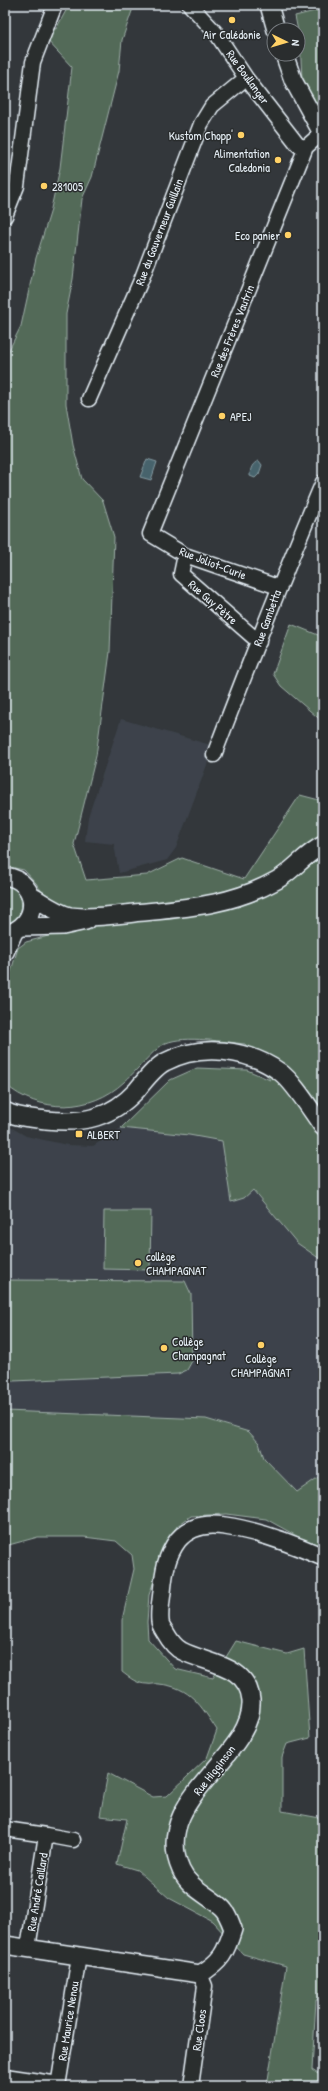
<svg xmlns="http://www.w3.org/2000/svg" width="328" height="2091" font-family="'Patrick Hand',sans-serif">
	<rect width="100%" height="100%" fill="#33373b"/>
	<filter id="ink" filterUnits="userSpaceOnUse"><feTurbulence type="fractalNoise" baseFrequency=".025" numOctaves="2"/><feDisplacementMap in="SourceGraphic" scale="8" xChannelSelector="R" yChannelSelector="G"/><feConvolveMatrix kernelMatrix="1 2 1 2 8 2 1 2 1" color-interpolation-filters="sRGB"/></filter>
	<g filter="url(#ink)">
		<path fill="#3d434b" d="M121,719L214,746L176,848L167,860L119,873L114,844L85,841L88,817Z
			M197,1068L247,1070L323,1203V1523L255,1502L5,1529V1124L26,1136L67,1145L93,1146L121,1128L170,1080Z"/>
		<path fill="#536b58" stroke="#9eaea8" d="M69,5H134L122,40L119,71L92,177L82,199L73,279L66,314V404L73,445L82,479L103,501L114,537L110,652L96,756L74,844L86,880L147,875L182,858L244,879L300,795L323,801V1261L297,1243L253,1190L244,1198L231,1202L222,1141L189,1135L121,1128L170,1080L197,1068L247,1070L270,1080L245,1044C225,1042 185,1035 166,1043C154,1048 135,1073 124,1082C91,1113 39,1114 5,1084V991L18,948L26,942L52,935L87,909L67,907L44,895L36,883L24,870L5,866V355L8,352L21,326L36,258L50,213L60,168L72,67L45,38L50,27L56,29Z
			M319,10L323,27V115L302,79L300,41L295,16Z
			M291,624L323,637V722L281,686L273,674Z
			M5,884L18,891C25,904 22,921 5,925Z
			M104,1211H151L150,1270L103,1269Z
			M5,1280L185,1281L191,1294L192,1361L187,1370L178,1374L13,1381L5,1376Z
			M5,1411L206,1419L249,1432L259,1443L264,1458L297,1492L323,1474V1549L304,1540L266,1519L226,1514L191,1516L177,1526L162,1558L149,1595L147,1622L148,1639L175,1669L213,1678L236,1641L287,1654L304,1649L310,1738L287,1744L282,1757V1811L320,1818L323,1822V1999L316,2000L312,2070L323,2077V2086H267L286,1966L243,1954L212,1921L169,1898L137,1870L117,1864L127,1819L100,1816L108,1773L153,1797L167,1796L207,1758L217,1730C201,1706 191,1687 159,1684C155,1683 151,1685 147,1684C137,1684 130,1678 122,1672V1620L134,1569L132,1555L116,1541L84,1537H38L5,1546Z"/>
		<path fill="#47646c" stroke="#879ca4" d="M147,459L157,462L151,480L140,477Z
			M259,461L262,465L259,474L255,478L250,476C250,469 252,463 259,461Z"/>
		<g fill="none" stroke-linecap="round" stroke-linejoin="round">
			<defs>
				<path id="minor" d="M190,5L216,33L246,78L298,145L306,147
					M5,216L17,186L33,62L55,5
					M89,399L142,278L201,124L212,106L246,78
					M185,555L181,574L259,642
					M278,587L185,555L150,534L306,147L322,133
					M214,755C249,663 285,572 323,482
					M5,1829L46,1835L28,1948
					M46,1835L73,1840
					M5,2076L59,2084
					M58,2086L79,1956
					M191,2086L205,1986L200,1974"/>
				<path id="tertiary" d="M269,5L276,30
					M284,54L293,80L323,135
					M5,876C41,881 40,927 5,934
					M30,895C42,902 56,913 70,916C88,919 115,915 134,913C185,908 231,906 277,880C294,870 305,854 323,845
					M22,927L63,926L86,921
					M5,952L14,932
					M5,1111C16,1118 34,1118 46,1120C84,1124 111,1118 137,1090C144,1081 155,1067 165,1062C200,1043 248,1049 280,1072C294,1082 312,1112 323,1127
					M5,1945L200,1974C221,1962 226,1952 233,1929C230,1921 227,1912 221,1907C207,1894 189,1888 181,1870C149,1799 255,1758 251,1700C248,1664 207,1664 182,1651C175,1648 169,1639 165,1632C163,1629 160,1624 160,1621C159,1612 161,1600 162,1592C164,1572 166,1556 178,1540C190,1526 207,1523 225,1526C259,1531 291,1543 323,1557"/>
			</defs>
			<use href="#minor" stroke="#e8f1f8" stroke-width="17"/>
			<use href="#tertiary" stroke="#e8f1f8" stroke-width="20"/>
			<use href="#minor" stroke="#2a2d2e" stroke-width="14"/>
			<use href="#tertiary" stroke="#2a2d2e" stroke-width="17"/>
		</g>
	</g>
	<g fill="#ffd166" stroke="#2a2d2e" stroke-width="1.5">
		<circle cx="232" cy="20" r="4"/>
		<circle cx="241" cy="135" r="4"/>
		<circle cx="278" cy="160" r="4"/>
		<circle cx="44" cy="186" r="4"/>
		<circle cx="288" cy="235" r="4"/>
		<circle cx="222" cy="416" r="4"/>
		<rect x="75" y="1130" width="8" height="8" rx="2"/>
		<circle cx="138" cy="1263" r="4"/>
		<circle cx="261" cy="1345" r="4"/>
		<circle cx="164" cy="1348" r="4"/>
	</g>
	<g text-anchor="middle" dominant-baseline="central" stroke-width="3" stroke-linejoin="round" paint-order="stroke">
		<g font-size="12" fill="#e8f1f8" stroke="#2a2d2e" text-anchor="start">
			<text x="232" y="34" text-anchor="middle">Air Calédonie</text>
			<text x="233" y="135" text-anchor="end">Kustom Chopp'</text>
			<text x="270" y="153" text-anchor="end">Alimentation<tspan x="270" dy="14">Caledonia</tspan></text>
			<text x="52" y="186">281005</text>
			<text x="280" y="235" text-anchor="end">Eco panier</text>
			<text x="230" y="416">APEJ</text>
			<text x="87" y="1134">ALBERT</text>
			<text x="146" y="1256">collège<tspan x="146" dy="14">CHAMPAGNAT</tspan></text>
			<text x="172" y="1341">Collège<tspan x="172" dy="14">Champagnat</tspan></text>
			<text x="261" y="1358" text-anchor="middle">Collège<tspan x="261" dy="14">CHAMPAGNAT</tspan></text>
		</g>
		<g font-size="12" fill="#e8f1f8" stroke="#2a2d2e">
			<text transform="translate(248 77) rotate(54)">Rue Boullanger</text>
			<text transform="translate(159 232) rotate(-69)">Rue du Gouverneur Guillain</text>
			<text transform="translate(232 331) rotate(-68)">Rue des Frères Vautrin</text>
			<text transform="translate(213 563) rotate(21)">Rue Joliot-Curie</text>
			<text transform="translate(213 602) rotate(41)">Rue Guy Pètre</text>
			<text transform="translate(267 618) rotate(-70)">Rue Gambetta</text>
			<text transform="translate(214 1770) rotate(-52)">Rue Higginson</text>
			<text transform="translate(37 1892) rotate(-81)">Rue André Caillard</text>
			<text transform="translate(68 2021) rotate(-81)">Rue Maurice Nenou</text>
			<text transform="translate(199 2030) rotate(-82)">Rue Cloos</text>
		</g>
	</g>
	<rect width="328" height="2091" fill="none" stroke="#2a2d2e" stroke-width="20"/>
	<rect x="10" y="10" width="308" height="2071" fill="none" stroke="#e8f1f8" stroke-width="1.5" filter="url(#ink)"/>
	<g transform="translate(286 42) rotate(95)"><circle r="19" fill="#2a2d2e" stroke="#767b7f"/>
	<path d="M0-3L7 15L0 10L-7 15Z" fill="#ffd166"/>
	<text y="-6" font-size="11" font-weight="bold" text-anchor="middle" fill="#e8f1f8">N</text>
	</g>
</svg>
